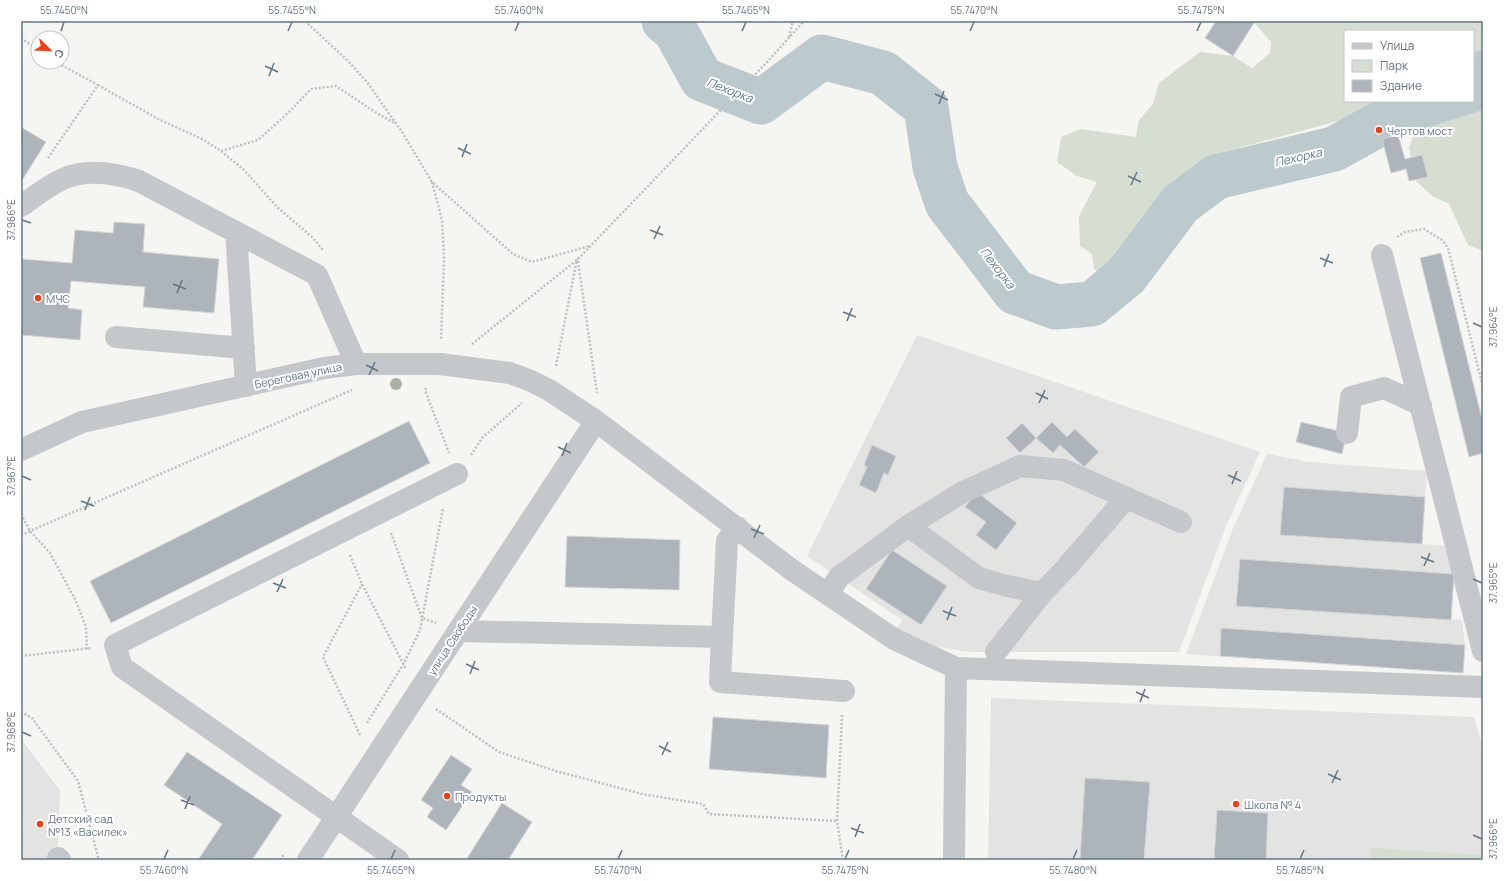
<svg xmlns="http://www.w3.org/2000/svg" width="1504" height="881" font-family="Manrope,sans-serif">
	<rect width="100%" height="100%" fill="#f5f5f1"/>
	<path fill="#e3e4e2" d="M917,335L1260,452L1226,526L1179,652H970L919,644L896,631L902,620L807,556Z
		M1267,454L1309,462L1427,471L1422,544L1450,546L1454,574L1451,620H1462L1465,645L1463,673L1186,654L1232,531Z
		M991,698L1474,717L1483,749V860H988Z
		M21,739L60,790L57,860H21Z"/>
	<path fill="#d6ddd1" d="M1253,21H1483V49L1473,53V31H1345V101H1387L1377,113L1345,119L1220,153C1174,173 1155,216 1125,253C1119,261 1111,268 1104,276L1094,269L1092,254L1080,246L1079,216L1097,182L1077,176L1057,162L1061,137L1081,129L1136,137L1139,120L1153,104L1159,83L1200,52L1233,56L1252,68L1270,53L1271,42Z
		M1483,110V251L1468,245L1449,204L1432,196L1416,181L1409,148L1415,132Z
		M1371,848L1483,855V860H1371Z"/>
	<path fill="#bccace" d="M1483,49V110L1415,132L1409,101H1473V53Z"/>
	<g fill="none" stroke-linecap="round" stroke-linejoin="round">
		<path stroke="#bccace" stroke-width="45" d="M664,21L675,30L702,79L761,102L822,57L883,73L926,107L935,167L947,203L1015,292L1056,307L1092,304L1126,276L1180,204L1216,177L1334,149L1421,101"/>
	</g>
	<path fill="#adb5bb" stroke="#d6d6d4" d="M1216,21H1251L1254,23L1233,56L1205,38Z
		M21,127L46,142L21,182Z
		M1398,135L1405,159L1422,155L1428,177L1409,181L1406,169L1391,173L1382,139Z
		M114,222L145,224L143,252L219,259L214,313L143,307L145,287L71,281L68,308L82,310L80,340L21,335V259L72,263L75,230L113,233Z
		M1441,253L1483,423V453L1469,457L1420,258Z
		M409,421L430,463L111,623L90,581Z
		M1052,422L1067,437L1075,429L1099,452L1084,467L1060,445L1053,453L1036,438Z
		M1301,422L1347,433L1342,454L1296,442Z
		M1022,423L1036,438L1020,453L1006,438Z
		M872,445L896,456L888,475L884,473L876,493L859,485L867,467L864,465Z
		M1284,487L1425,497L1422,544L1280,535Z
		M977,492L1017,523L996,550L976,535L986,522L965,507Z
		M567,536L680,540L679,590L565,587Z
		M892,550L947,586L921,625L866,589Z
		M1240,559L1454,574L1451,620L1236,606Z
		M1221,628L1465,645L1463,673L1220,656Z
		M713,717L829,725L826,778L709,769Z
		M187,752L282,815L252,860H198L222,824L164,785Z
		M451,755L472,769L461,785L472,792L446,830L427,817L433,808L421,800Z
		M1085,778L1150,782L1144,860H1080Z
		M502,803L532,822L508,860H466Z
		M1217,810L1268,813L1266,860H1214Z"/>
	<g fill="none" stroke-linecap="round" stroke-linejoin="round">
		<path stroke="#bdc0c2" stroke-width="2.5" stroke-dasharray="2 2" stroke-linecap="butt" d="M305,21L347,60L367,82L402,132L432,182L513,254L532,262L590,246
			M789,37L793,21
			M21,38L38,50
			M98,85L158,119L202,139L221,151L243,169L277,207L312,237L323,250
			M221,151L258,140L286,115L311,89L336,86L375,112L396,124
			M48,158L98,85L56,62
			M432,182L442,220L444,258L441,340
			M1397,237L1405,232L1424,229L1442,240L1448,248L1483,387
			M578,261L597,393
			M472,344L578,259L768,61L804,21
			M556,366L577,259
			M426,388L425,390L449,453
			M471,455L482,438L522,403
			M21,514L30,531L50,553L76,601L86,627L87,649
			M391,533L422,618L436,623
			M21,535L352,390
			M350,555L362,584L406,669
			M21,656L92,648
			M436,709L499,752L556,771L642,794L703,804L709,814L837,821
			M21,712L32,718L78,781L99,860
			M842,715L837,821L843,860
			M367,723L404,663L420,630L443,508
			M360,735L323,657L362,584
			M280,860L284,854"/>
		<path stroke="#c4c8cb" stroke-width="22" d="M21,206C34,197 49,185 63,179C88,168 115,173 139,181L317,275L356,364
			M236,232L246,386
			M1382,255L1483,651
			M116,337L244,348
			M1347,433L1351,397L1384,388L1421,405
			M21,450L82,422L324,368L356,364H440L510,373L531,381L549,390L596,421L792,570L894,639L956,668L1483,687
			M908,526L979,578L1007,586L1042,593L1067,567L1126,498
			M828,594L839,577L908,526L961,493L1020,466L1064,470L1181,522
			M459,631L722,637L720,682L844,691
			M722,637L727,541L737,527
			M996,652L1042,593
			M58,858L60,860
			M308,860L596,421
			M398,860L122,667L115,645L457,474
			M954,860L956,668"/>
	</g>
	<circle fill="#a7b2a2" cx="396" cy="384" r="6"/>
	<path fill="none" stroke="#617685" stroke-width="1.5" d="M61,31L64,22M288,31L292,22M515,31L519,22M742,31L746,22M970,31L974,22M1197,31L1201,22M265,66L278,72M269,76L274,63M935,94L948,100M939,104L944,91M458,148L471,154M462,157L467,144M1128,176L1141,182M1131,185L1137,172M22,220L31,223M650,230L663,235M654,239L660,226M1320,258L1333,263M1324,267L1329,254M173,284L186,289M177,293L182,280M843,312L856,317M847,321L852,308M1473,323L1482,327M366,365L378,371M369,375L375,362M1036,393L1048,399M1039,403L1045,390M558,447L571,453M562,456L567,443M1228,475L1241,481M22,476L31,480M1232,484L1237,471M81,501L94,506M85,510L90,497M751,529L764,534M754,538L760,525M1421,557L1434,562M1424,566L1430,553M1473,579L1482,583M273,583L286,588M277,592L283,579M943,611L956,616M947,620L952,607M466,664L479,670M470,674L475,661M1136,692L1149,698M1140,702L1145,689M22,732L31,736M659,746L671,752M662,755L668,742M1328,774L1341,780M1332,783L1338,770M181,800L194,805M185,809L190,796M851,828L864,833M1473,835L1482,839M855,837L860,824M164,859L168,850M391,859L395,850M618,859L622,850M845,859L849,850M1073,859L1077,850M1300,859L1304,850"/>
	<g fill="#f43d12" stroke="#fff" stroke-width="1.5">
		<circle cx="1379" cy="130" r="4"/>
		<circle cx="38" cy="298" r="4"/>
		<circle cx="447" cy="796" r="4"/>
		<circle cx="1236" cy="804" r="4"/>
		<circle cx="40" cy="824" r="4"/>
	</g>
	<g text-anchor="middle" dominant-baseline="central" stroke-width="4" stroke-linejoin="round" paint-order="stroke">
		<g font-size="11" fill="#617685" stroke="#fff" text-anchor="start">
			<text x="1387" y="130">Чертов мост</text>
			<text x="46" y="298">МЧС</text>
			<text x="455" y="796">Продукты</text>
			<text x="1244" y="804">Школа № 4</text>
			<text x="48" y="818">Детский сад<tspan x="48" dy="13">№13 «Василек»</tspan></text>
		</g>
		<g font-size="11" fill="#617685" stroke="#fff">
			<text transform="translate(298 375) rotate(-12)">Береговая улица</text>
			<text transform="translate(452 640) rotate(-57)">улица Свободы</text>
		</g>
		<g font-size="12" font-style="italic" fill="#5c7a83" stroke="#fff">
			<text transform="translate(730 90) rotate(21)">Пехорка</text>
			<text transform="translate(1298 157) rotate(-13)">Пехорка</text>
			<text transform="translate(998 268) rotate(52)">Пехорка</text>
		</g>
	</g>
	<rect width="1504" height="881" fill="none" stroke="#ffffff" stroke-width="44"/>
	<rect x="1344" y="30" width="130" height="72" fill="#ffffff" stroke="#c0c8ce"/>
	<rect x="1352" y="43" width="20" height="6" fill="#c4c8cb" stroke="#c0c8ce"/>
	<text x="1380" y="50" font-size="12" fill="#617685">Улица</text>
	<rect x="1352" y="60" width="20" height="12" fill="#d6ddd1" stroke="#c0c8ce"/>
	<text x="1380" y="70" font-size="12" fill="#617685">Парк</text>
	<rect x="1352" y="80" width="20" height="12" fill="#adb5bb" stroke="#c0c8ce"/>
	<text x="1380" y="90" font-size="12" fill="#617685">Здание</text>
	<g transform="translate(50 50) rotate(113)"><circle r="19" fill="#ffffff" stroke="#c0c8ce"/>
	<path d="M0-3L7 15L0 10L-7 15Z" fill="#f43d12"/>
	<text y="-6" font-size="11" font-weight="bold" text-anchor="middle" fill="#617685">С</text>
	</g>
	<rect x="22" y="22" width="1460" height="837" fill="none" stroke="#617685" stroke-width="1.5"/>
	<g font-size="10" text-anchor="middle" fill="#617685">
		<text x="64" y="14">55.7450°N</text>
		<text x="292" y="14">55.7455°N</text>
		<text x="519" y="14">55.7460°N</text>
		<text x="746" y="14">55.7465°N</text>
		<text x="974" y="14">55.7470°N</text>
		<text x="1201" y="14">55.7475°N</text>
		<text transform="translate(11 220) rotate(-90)" y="4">37.966°E</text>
		<text transform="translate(1493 327) rotate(-90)" y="4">37.964°E</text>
		<text transform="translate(11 476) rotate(-90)" y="4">37.967°E</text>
		<text transform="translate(1493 583) rotate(-90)" y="4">37.965°E</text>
		<text transform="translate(11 732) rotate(-90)" y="4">37.968°E</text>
		<text transform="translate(1493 839) rotate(-90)" y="4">37.966°E</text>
		<text x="164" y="874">55.7460°N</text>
		<text x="391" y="874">55.7465°N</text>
		<text x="618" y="874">55.7470°N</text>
		<text x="845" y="874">55.7475°N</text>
		<text x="1073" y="874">55.7480°N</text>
		<text x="1300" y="874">55.7485°N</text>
	</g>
</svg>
